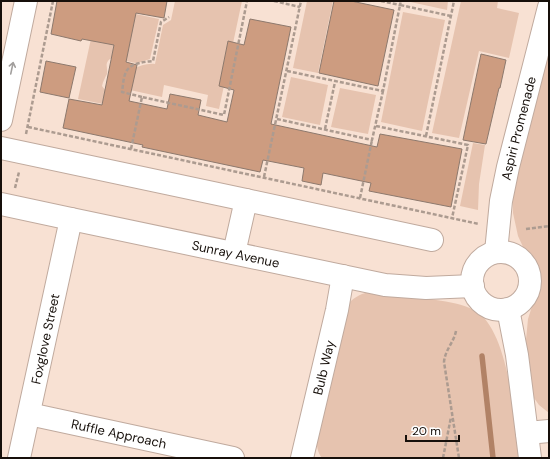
<svg xmlns="http://www.w3.org/2000/svg" width="550" height="459" font-family="'DM Sans',sans-serif">
	<rect width="100%" height="100%" fill="#f8e1d3"/>
	<path fill="#e6c3af" d="M175,1H242L219,109L206,106L208,95L164,85L162,97L130,90L133,69C140,66 147,63 155,64L163,25L171,20Z
		M307,1H333L318,73L293,68Z
		M406,1H448L447,10Z
		M461,1H498L497,8L519,13L509,58L479,51L459,138L432,133Z
		M98,6L159,19L150,59C146,60 142,62 138,63C130,64 113,53 108,61C105,65 108,69 107,74C105,78 103,81 102,86C110,98 123,93 130,101C132,103 133,107 134,110L78,99Z
		M403,12L445,20L422,131L381,122Z
		M549,42V413L539,405L534,398L532,390L526,340L528,319L534,300L537,277L533,263L524,249L518,236L513,213V193Z
		M291,77L328,85L320,125L282,117Z
		M340,88L376,95L368,134L331,127Z
		M473,143L485,145L479,184L478,210L460,206Z
		M369,292C391,295 414,296 436,300C449,302 463,304 474,310C509,328 515,422 520,458H322C317,452 317,445 316,438L346,306C352,299 359,294 369,292Z"/>
	<g fill="none" stroke-linecap="round" stroke-linejoin="round">
		<path stroke="#b18266" stroke-width="5.5" d="M482,356L493,458"/>
	</g>
	<path fill="#cd9c80" stroke="#8d796d" d="M57,1H167L164,18L136,13L126,62L137,65L129,101L167,109L170,94L201,100L198,115L227,122L234,90L219,86L228,41L244,45L250,19L291,27L271,124L377,147L380,134L462,149L451,207L369,191L371,183L323,173L321,185L302,181L304,168L263,160L260,172L142,147L143,145L63,128L69,99L102,105L114,45L82,39L81,41L51,34Z
		M334,1H351L394,10L378,86L319,73Z
		M481,54L506,60L500,88H499L486,144L463,140Z
		M46,61L76,67L69,98L40,92Z"/>
	<g fill="none" stroke-linecap="round" stroke-linejoin="round">
		<defs>
			<g id="minor">
				<path d="M1,120L26,1"/>
				<path d="M1,148L246,200L234,253"/>
				<path d="M246,200L432,240"/>
				<path id="s1" d="M1,204L71,219L385,285L426,288L473,286"/>
				<circle cx="501" cy="281" r="29"/>
				<path id="s2" d="M496,252L501,201L508,167L549,7"/>
				<path d="M508,309L517,355L530,458"/>
				<path id="s3" d="M29,414L233,458"/>
				<path d="M527,433L549,431"/>
				<path id="s4" d="M19,458L71,219"/>
				<path id="s5" d="M302,458L337,310L343,276"/>
			</g>
		</defs>
		<use href="#minor" stroke="#c0aa9e" stroke-width="24"/>
		<path stroke="#ac9b90" stroke-width="2.5" stroke-dasharray="4 2" stroke-linecap="butt" d="M274,1L300,7
			M381,1L400,5L401,1
			M287,71L383,91L400,5L451,16
			M142,97L122,92C123,86 123,78 126,72C130,63 144,62 153,61L161,22L169,17
			M277,119L372,140L383,91
			M376,126L468,145L452,218
			M28,127L479,224
			M325,129L335,82
			M26,134L53,1
			M426,136L454,1
			M131,149L142,97L224,115L247,1
			M264,177L301,1
			M15,188L19,172
			M360,198L372,140
			M526,229L549,226
			M456,331C454,342 445,350 444,362L459,458
			M443,458L451,417"/>
		<use href="#minor" stroke="#fff" stroke-width="22"/>
	</g>
	<defs><path id="oneway-shaft" d="M-6 0H5M1.5-3L5.5 0L1.5 3" fill="none" stroke-width="1.6" stroke-linecap="round" stroke-linejoin="round"/></defs>
	<use stroke="#a29f9d" href="#oneway-shaft" transform="translate(12 68) rotate(-78)"/>
	<g text-anchor="middle" dominant-baseline="central" stroke-width="3" stroke-linejoin="round" paint-order="stroke">
		<g font-size="13" fill="#160f0a" stroke="#fff">
			<text stroke="none"><textPath href="#s2" startOffset="126">Aspiri Promenade</textPath></text>
			<text stroke="none"><textPath href="#s1" startOffset="240">Sunray Avenue</textPath></text>
			<text stroke="none"><textPath href="#s4" startOffset="122">Foxglove Street</textPath></text>
			<text stroke="none"><textPath href="#s5" startOffset="93">Bulb Way</textPath></text>
			<text stroke="none"><textPath href="#s3" startOffset="92">Ruffle Approach</textPath></text>
		</g>
	</g>
	<rect width="550" height="459" fill="none" stroke="#160f0a" stroke-width="4"/>
	<path d="M406 435v6h53v-6" fill="none" stroke="#160f0a" stroke-width="2"/>
	<text x="412" y="435" font-size="12" fill="#160f0a" stroke="#ffffff" stroke-width="3" paint-order="stroke">20 m</text>
</svg>
